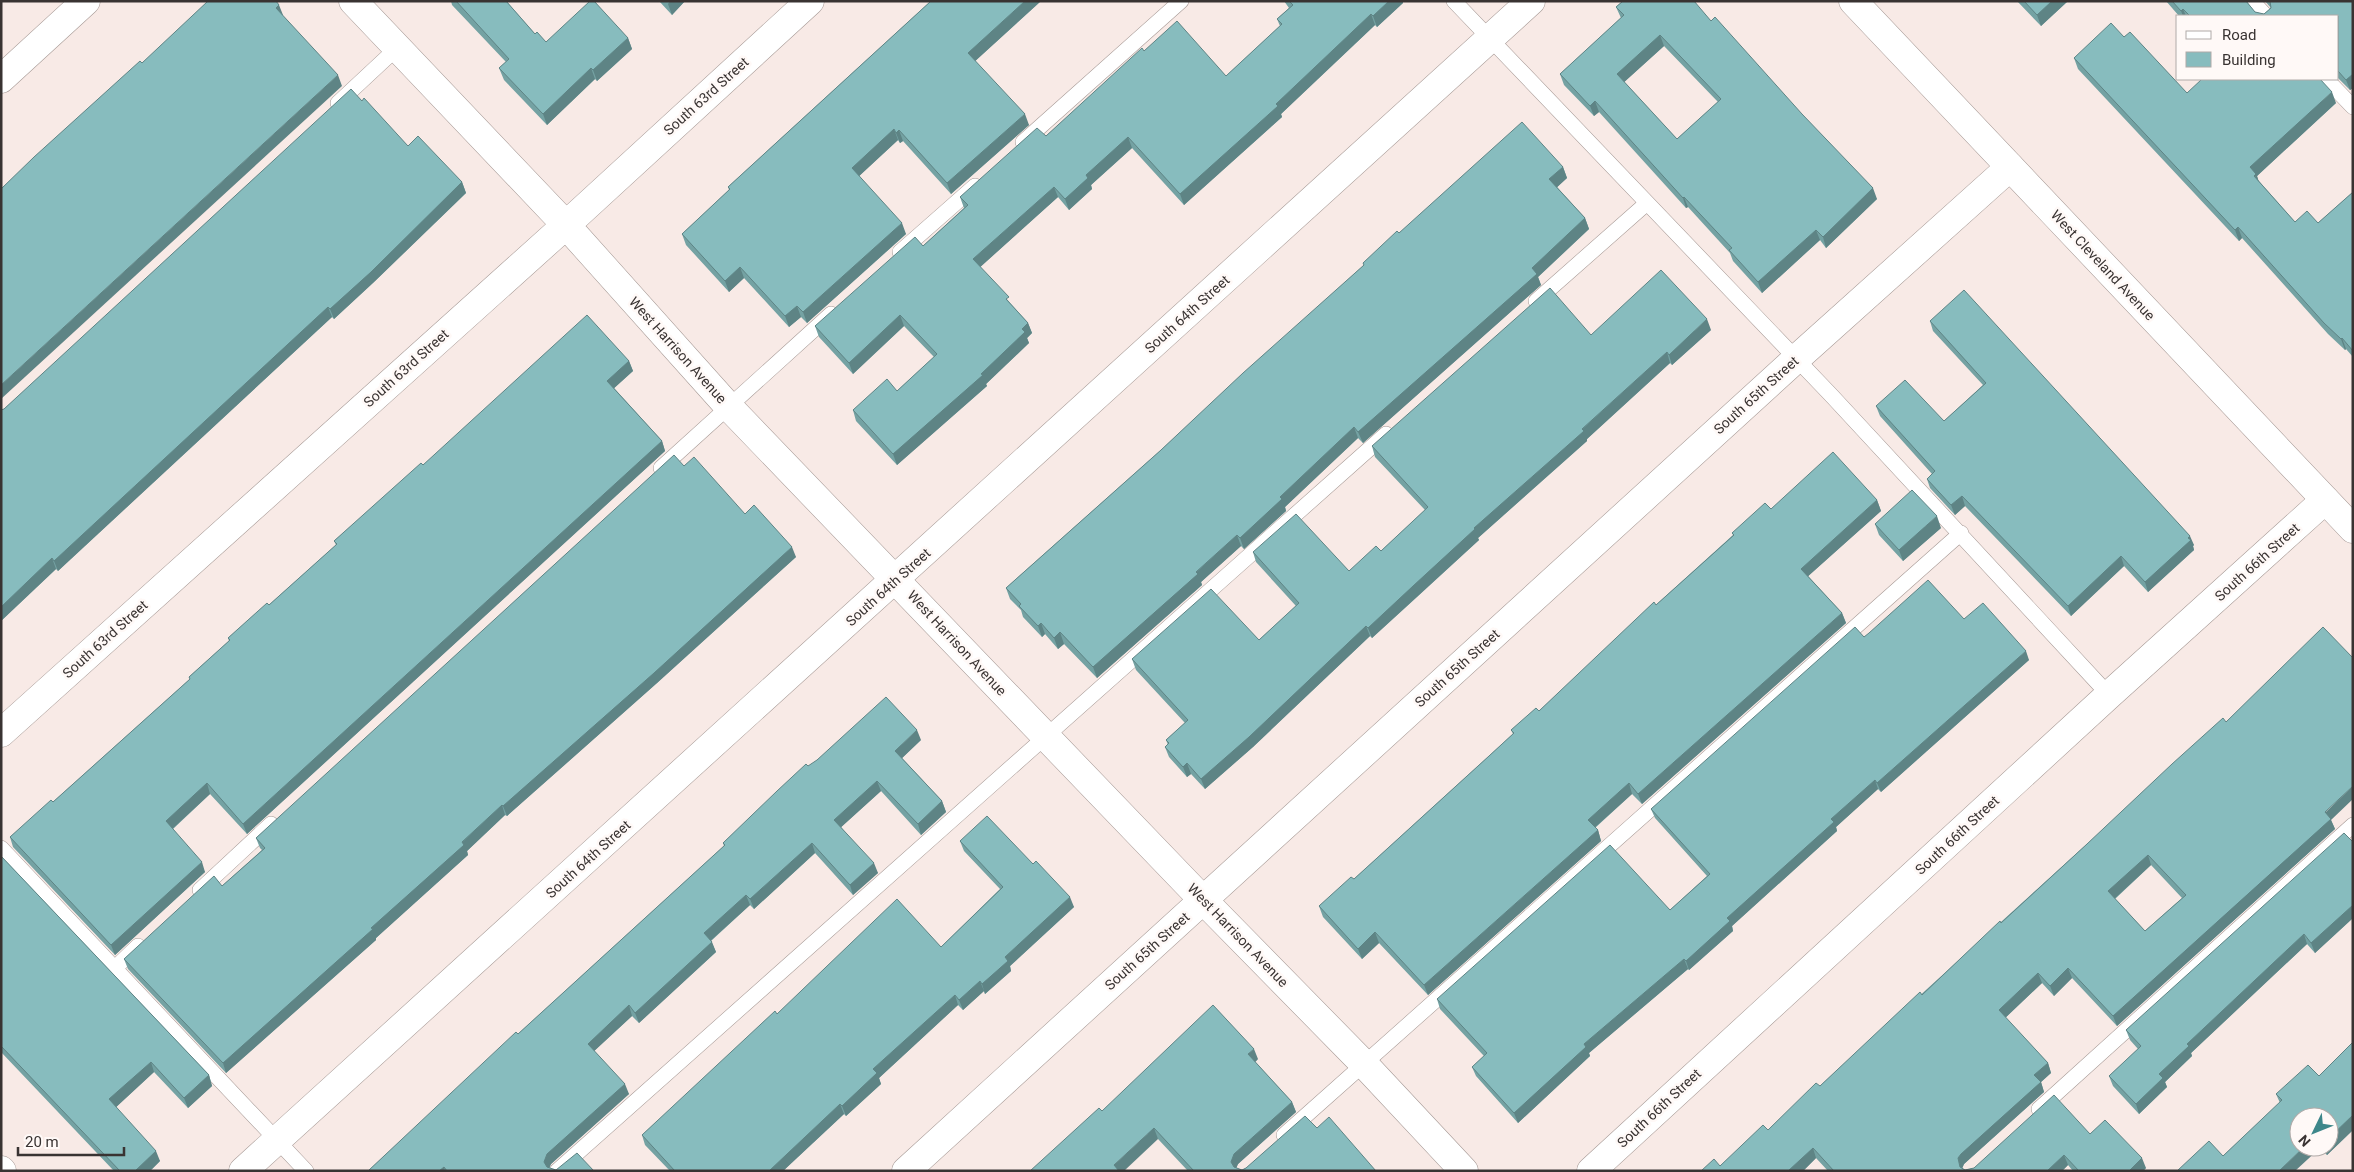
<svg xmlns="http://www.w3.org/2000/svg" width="2354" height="1172" font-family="Roboto,sans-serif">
	<rect width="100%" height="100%" fill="#f8eae6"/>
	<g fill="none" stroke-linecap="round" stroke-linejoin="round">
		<defs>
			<path id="service" d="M1454,1L1831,395L2109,695
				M2252,1L2266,16
				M2326,79L2353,107
				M338,103L397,48
				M1023,142L1181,1
				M900,252L975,186
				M1536,301L1647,203
				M661,468L831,314
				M1,848L306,1171
				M200,890L271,824
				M115,968L138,946
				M2039,1109L2353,825
				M1284,1135L1961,533
				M557,1171L1386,434"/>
			<path id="minor" d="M353,1L566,225L728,406L1203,900L1363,1063L1464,1171
				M1,79L86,1
				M1,733L566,225L810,1
				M1,1170L2,1171
				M243,1171L1531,1
				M906,1171L1796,359L2010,167
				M1591,1171L2109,695L2325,500"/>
			<path id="tertiary" d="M1853,1L2353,529"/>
		</defs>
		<use href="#service" stroke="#a59894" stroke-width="16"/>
		<use href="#minor" stroke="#a59894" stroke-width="29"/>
		<use href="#tertiary" stroke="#a59894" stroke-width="29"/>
		<use href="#service" stroke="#fff" stroke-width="15"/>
		<use href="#minor" stroke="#fff" stroke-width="28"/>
		<use href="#tertiary" stroke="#fff" stroke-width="28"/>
	</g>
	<path fill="#74a2a3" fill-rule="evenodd" d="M451,1H506L535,34L546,42L628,38L632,49L597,81L595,79L547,125L504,80L499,68L506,62L452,5Z
		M659,1H685L672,15Z
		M931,1H1041L975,61L1029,125L951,194L903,141L900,143L898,140L859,176L906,234L807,323L801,317L789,327L744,278L729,292L686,245L682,234L729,190L728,187Z
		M1284,1H1403V3L1377,27L1375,25L1281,114L1282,117L1184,205L1132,148L1091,185L1092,189L1069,210L1058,197L980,267L1011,304L1028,323L1032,333L1027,338L1029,343L986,384L987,386L897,465L856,421L853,410L897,391L934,357L904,326L853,374L819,337L815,326L923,246L964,208L960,197L1046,136L1144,51L1226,76L1280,26L1277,19L1289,8Z
		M1623,1L1877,199L1826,248L1820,240L1762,293L1733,261L1730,253L1688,207L1686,208L1599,112L1594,116L1564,85L1560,74L1621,18L1616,7ZM1664,46L1718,102L1677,139L1624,82Z
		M2017,1H2068L2041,26Z
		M2166,1H2246L2255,12L2264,14L2271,8L2265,1H2353V88L2350,90L2338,78V16H2179Z
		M2124,37L2187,93L2336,103L2257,176L2258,180L2295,222L2318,223L2353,192V357L2346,349L2345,350L2328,334L2242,238L2239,241L2078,69L2074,58Z
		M362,101L408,146L462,182L466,193L374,282L334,319L332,317L58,571L56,569L1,621L4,409Z
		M1563,167L1567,178L1557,187L1585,218L1589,229L1538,277L1541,285L1363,443L1358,438L1285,507L1286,511L1244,549L1241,546L1201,582L1202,585L1097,678L1064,644L1058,649L1045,634L1042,637L1023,617L1021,610L1010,599L1006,588L1161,450L1364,265L1363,263L1399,233Z
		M1930,321L2194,545L2193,546L2194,550L2148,592L2124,566L2071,616L1965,506L1955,515L1930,488L1927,479L1932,474L1880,416L1876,406L1944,421L1983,385L1933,331Z
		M1711,330L1672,365L1670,363L1587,439V441L1478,538L1479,540L1417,597L1372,638L1370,636L1253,747L1205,789L1191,774L1187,777L1169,757L1165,747L1168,745L1166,740L1185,723L1136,670L1132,659L1259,640L1296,606L1256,562L1253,552L1349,571L1381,551L1425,510L1375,457L1372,446L1591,335Z
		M629,361L633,371L614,388L662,441L665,451L247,834L210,794L173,829L205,872L115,955L13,847L10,837L53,802L190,679L189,677L229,641L228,638L269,605L336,545L334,541L423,465Z
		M684,466L745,514L796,557L657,683L507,816L505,815L467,851L468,855L376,938V940L226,1073L128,969L124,959L222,886L262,850L260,848L256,838Z
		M1877,500L1881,511L1808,576L1842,613L1846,623L1642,804L1632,794L1595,828L1598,830L1601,841L1428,995L1379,943L1362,959L1323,917L1319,906L1354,879L1489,756L1513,734L1511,730L1539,711L1733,535L1732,533L1771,509Z
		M1875,524L1941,528L1903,561L1879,535Z
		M1964,619L2029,660L1881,792L1878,789L1836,827L1837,831L1732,926L1733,931L1689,970L1688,969L1589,1053L1590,1056L1518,1123L1476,1076L1472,1067L1484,1056L1440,1009L1437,999L1670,910L1707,876L1655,818L1651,809L1864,637Z
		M921,740L902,758L942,801L946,812L921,835L881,791L841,827L878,873L853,895L815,853L754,909L750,905L711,941L716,952L639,1023L632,1016L594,1051L629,1094L551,1164L549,1168L556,1170L594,1171H368L724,846L723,843L808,766Z
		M2331,820L2335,829L2117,1026L2072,978L2054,996L2042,983L2005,1018L2048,1063L2051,1073L2041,1082L2044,1092L1964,1164L1962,1168L1965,1170L1974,1168L2090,1134L2146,1168L2143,1171H2073L2068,1165L2062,1171H1828L1816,1158L1803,1171H1701L1720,1166L1768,1130L1820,1086L2087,844ZM2151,865L2182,898L2145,931L2115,899Z
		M960,841L1033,864L1074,907L1010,966L1011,971L985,994L984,991L963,1010L958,1005L879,1078L881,1084L846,1116L844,1114L783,1171H670L645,1145L642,1135L777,1014L941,947L1000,889L964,851Z
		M2353,842V918L2315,953L2307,944L2191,1053L2192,1056L2165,1082L2167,1087L2139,1114L2113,1086L2109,1076L2138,1049L2130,1040L2126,1030Z
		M1,856L209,1075L212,1086L188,1108L154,1072L116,1107L160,1161L150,1171H114L1,1052Z
		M2353,1042V1130L2327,1155L2320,1148L2223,1156L2280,1103L2276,1094L2319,1076ZM2329,1117V1147H2299Z
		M1258,1059L1255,1062L1292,1102L1296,1112L1238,1164L1236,1168L1242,1170L1246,1168L1317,1128L1376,1171H1188L1158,1139L1102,1111Z"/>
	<path fill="#5e8485" d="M670,1H685L672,15L668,4Z
		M1025,1H1041L972,64L968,53Z
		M1389,1H1403V3L1377,27L1373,16Z
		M2052,1H2068L2041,26L2037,15Z
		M279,5L283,15L279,19L276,8Z
		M2183,9L2186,16H2183L2181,11Z
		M1371,14L1375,25L1281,114L1282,117L1184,205L1180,194L1276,104Z
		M1660,35L1664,46L1621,85L1617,74Z
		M628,38L632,49L597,81L593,70Z
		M591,68L595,79L547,125L543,114Z
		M2353,74V88L2350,90L2346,80Z
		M338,75L342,86L1,399V385Z
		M2332,92L2336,103L2257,176L2260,185L2250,167Z
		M1595,101L1599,112L1594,116L1590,106Z
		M1025,114L1029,125L951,194L947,183Z
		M894,129L898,140L856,179L852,168Z
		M899,130L903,141L900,143L896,133Z
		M1128,137L1132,148L1091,185L1092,189L1069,210L1065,199L1086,175Z
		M1563,167L1567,178L1553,191L1549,179Z
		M462,182L466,193L374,282L334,319L330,309Z
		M1054,187L1058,197L977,270L973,259Z
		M1873,188L1877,199L1826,248L1823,237Z
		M1684,197L1688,207L1686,208L1683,198Z
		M1585,218L1589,229L1538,277L1541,285L1363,443L1358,432Z
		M902,223L906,234L807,323L803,312Z
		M2238,227L2242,238L2239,241L2235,230Z
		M1816,230L1820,240L1762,293L1758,282Z
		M740,267L744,278L729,292L725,281Z
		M797,306L801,317L789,327L785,316Z
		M328,307L332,317L58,571L54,561Z
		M900,315L904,326L853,374L849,363Z
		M1707,319L1711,330L1672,365L1669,355Z
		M1028,323L1032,333L1027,338L1029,343L986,384L987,386L897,465L893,454L981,374L1022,329Z
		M2342,338L2346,349L2345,350L2341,339Z
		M1667,352L1670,363L1587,439V441L1478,538L1479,540L1372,638L1368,628L1474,528Z
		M629,361L633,371L611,391L607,381Z
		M1354,427L1358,438L1285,507L1286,511L1244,549L1240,538L1280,497Z
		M662,441L665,451L247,834L243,824Z
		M1962,496L1965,506L1955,515L1951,505Z
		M1877,500L1881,511L1805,579L1801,569Z
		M1937,516L1941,528L1903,561L1899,550Z
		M1237,535L1241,546L1201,582L1202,585L1097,678L1093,667Z
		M2190,536L2194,545L2193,546L2194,550L2148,592L2145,582Z
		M792,547L796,557L657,683L507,816L503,806Z
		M2121,556L2124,566L2071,616L2068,606Z
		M52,558L56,569L1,621V607Z
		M1842,613L1846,623L1642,804L1638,794Z
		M1041,623L1045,634L1042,637L1038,626Z
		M1366,626L1370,636L1253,747L1205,789L1201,779Z
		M1060,632L1064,644L1058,649L1054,638Z
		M2026,651L2029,660L1881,792L1877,783Z
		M917,730L921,740L899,761L895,751Z
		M1187,763L1191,774L1187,777L1183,767Z
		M1875,780L1878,789L1836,827L1837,831L1732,926L1733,931L1689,970L1686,961L1727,918L1831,819Z
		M877,781L881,791L838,830L834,820Z
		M207,783L210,794L170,831L166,821Z
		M1629,783L1632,794L1592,830L1588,820Z
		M2353,786V799L2331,820L2335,829L2117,1026L2113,1016Z
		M942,801L946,812L921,835L918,824Z
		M502,805L505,815L467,851L468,855L376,938V940L226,1073L223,1063L371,928Z
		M1598,830L1601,841L1428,995L1424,985Z
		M812,843L815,853L754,909L750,899Z
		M2148,855L2151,865L2112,901L2108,891Z
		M202,862L205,872L115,955L111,945Z
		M874,863L878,873L853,895L850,885Z
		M746,895L750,905L708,943L704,933Z
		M1070,897L1074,907L1010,966L1011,971L985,994L982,984L1005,957Z
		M2353,905V918L2315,953L2311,943Z
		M1375,932L1379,943L1362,959L1358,949Z
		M2304,934L2307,944L2191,1053L2192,1056L2165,1082L2167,1087L2139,1114L2136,1104L2159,1074L2187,1044Z
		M712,942L716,952L639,1023L635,1013Z
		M1684,959L1688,969L1589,1053L1590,1056L1518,1123L1514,1113L1584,1044Z
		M2068,968L2072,978L2054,996L2050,986Z
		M2038,973L2042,983L2002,1021L1999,1010Z
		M980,981L984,991L963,1010L959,1000Z
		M955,995L958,1005L879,1078L881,1084L846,1116L842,1106L873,1069Z
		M629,1005L632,1016L591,1054L588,1044Z
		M1254,1049L1258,1059L1252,1065L1248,1054Z
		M151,1062L154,1072L113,1110L109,1099Z
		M2048,1063L2051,1073L2041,1082L2044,1092L1964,1164L1962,1169L1960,1167L1958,1158L1961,1154L2034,1075Z
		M209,1075L212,1086L188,1108L184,1098Z
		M625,1084L629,1094L551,1164L548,1171L544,1162L547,1154Z
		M1292,1102L1296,1112L1238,1164L1235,1171L1231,1162L1234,1154Z
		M840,1104L844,1114L783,1171H769Z
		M2353,1115V1130L2327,1155L2324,1147H2329V1138Z
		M1154,1128L1158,1139L1124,1171H1116L1114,1165Z
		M2304,1147H2320V1148L2295,1171H2279Z
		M1813,1148L1816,1158L1803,1171H1788Z
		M156,1151L160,1161L150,1171H135Z
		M2064,1155L2068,1165L2062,1171H2047Z
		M2142,1158L2146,1168L2143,1171H2129Z
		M444,1167L445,1171H439Z"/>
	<path fill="#87bcbe" stroke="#5e8485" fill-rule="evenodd" d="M208,1H276L279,5L276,8L338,75L1,385V189L34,157L140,61L142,63Z
		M456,1H506L535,34L537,32L546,42L590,1H594L628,38L593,70L591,68L543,114L499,68L509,59Z
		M931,1H1025L968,53L1025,114L947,183L899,130L896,133L894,129L852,168L902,223L803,312L797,306L785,316L740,267L725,281L682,234L730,189L728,187Z
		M1289,1H1389L1373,16L1371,14L1276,104L1278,106L1180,194L1128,137L1086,175L1088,178L1065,199L1054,187L973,259L1009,297L1006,299L1028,323L1022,329L1025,332L981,374L983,375L893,454L853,410L887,379L897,391L937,354L900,315L849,363L815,326L915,237L923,246L968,205L960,197L1037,128L1046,136L1142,48L1144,51L1177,21L1226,76L1282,24L1277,19L1293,5Z
		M1623,1H1694L1711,21L1715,17L1802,114L1873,188L1823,237L1816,230L1758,282L1729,250L1732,248L1684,197L1683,198L1595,101L1590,106L1560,74L1624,15L1616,7ZM1660,35L1721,99L1677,139L1617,74Z
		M2024,1H2052L2037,15Z
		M2172,1H2246L2255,12L2264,14L2271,8L2270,1H2353V74L2346,80L2338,71V16H2190L2183,9L2181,11Z
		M2111,23L2124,37L2130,32L2187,93L2202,79H2320L2332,92L2250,167L2256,174L2254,176L2295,222L2307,211L2318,223L2353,192V351L2342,338L2341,339L2324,323L2238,227L2235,230L2074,58Z
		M351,89L362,101L364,98L408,146L418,136L462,182L371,272L330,309L328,307L54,561L52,558L1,607V410L4,409Z
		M1522,122L1563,167L1549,179L1585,218L1532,268L1537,274L1358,432L1354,427L1280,497L1282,499L1240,538L1237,535L1196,572L1198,574L1093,667L1060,632L1054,638L1041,623L1038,626L1019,606L1021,604L1006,588L1161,450L1243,373L1364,265L1363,263L1397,231L1399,233Z
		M1661,270L1707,319L1669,355L1667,352L1582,429L1584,431L1474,528L1475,529L1413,586L1368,628L1366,626L1249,737L1201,779L1187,763L1183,767L1165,747L1169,743L1166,740L1188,720L1132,659L1211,589L1259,640L1299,603L1253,552L1296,514L1349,571L1376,546L1381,551L1428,507L1372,446L1550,288L1591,335Z
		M1964,290L2190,536L2188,538L2191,540L2145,582L2121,556L2068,606L1962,496L1951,505L1927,479L1935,471L1876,406L1905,380L1944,421L1986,383L1930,321Z
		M587,315L629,361L607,381L662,441L243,824L207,783L166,821L202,862L111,945L10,837L51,800L53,802L190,679L189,677L230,640L228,638L267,603L269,605L337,544L334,541L421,463L423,465Z
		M1833,452L1877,500L1801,569L1842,613L1638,794L1629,783L1588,820L1598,830L1424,985L1375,932L1358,949L1319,906L1351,877L1354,879L1489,756L1514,733L1511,730L1536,708L1539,711L1654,602L1656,605L1734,535L1732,533L1765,503L1771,509Z
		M674,455L684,466L694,457L745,514L754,505L792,547L654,673L503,806L502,805L462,842L464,845L371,928L373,929L223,1063L124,959L214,876L222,886L265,848L256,838Z
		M1912,490L1937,516L1899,550L1875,524Z
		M1928,580L1964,619L1983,603L2026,651L1877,783L1875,780L1831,819L1834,822L1727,918L1730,921L1686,961L1684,959L1584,1044L1586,1047L1514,1113L1472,1067L1487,1053L1437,999L1610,845L1670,910L1710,874L1651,809L1855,627L1864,637L1869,633Z
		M2323,627L2353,658V786L2325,812L2331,819L2113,1016L2068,968L2050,986L2038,973L1999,1010L2048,1063L2034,1075L2041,1082L1961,1154L1958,1158L1960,1167L1965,1170L1974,1168L2054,1095L2090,1134L2105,1120L2142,1158L2129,1171H2079L2064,1155L2047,1171H1834L1813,1148L1788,1171H1701L1714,1159L1720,1166L1763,1125L1768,1130L1816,1083L1820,1086L1920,992L1922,995L2000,921L2001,923L2087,844L2172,764L2223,718L2226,722ZM2148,855L2186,895L2145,931L2108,891Z
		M886,697L917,730L895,751L942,801L918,824L877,781L834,820L874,863L850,885L812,843L750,899L746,895L704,933L712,942L635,1013L629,1005L588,1044L625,1084L547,1154L544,1162L547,1167L556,1170L577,1153L594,1171H447L444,1167L439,1171H368L516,1032L518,1034L725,845L723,843L777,791L806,764L808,766L817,760Z
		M987,816L1033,864L1036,861L1070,897L1005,957L1008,961L982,984L980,981L959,1000L955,995L873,1069L877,1073L842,1106L840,1104L769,1171H675L642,1135L775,1011L777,1014L897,899L941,947L1003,887L960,841Z
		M2344,833L2353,842V905L2311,943L2304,934L2187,1044L2189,1046L2159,1074L2163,1078L2136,1104L2109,1076L2141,1046L2126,1030Z
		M1,856L209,1075L184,1098L151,1062L109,1099L156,1151L135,1171H120L1,1046Z
		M1213,1005L1254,1049L1248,1054L1292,1102L1234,1154L1231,1162L1234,1167L1242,1170L1246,1168L1305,1116L1317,1128L1329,1117L1376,1171H1194L1154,1128L1114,1165L1119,1171H1030L1099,1108L1102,1111Z
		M2353,1042V1115L2329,1138V1117H2299V1147H2304L2279,1171H2177L2209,1141L2223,1156L2282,1100L2276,1094L2308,1065L2319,1076Z"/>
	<g text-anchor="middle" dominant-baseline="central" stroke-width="5" stroke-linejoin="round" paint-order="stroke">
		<g font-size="14" fill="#393332" stroke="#fff9f7">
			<text transform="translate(706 96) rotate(-42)">South 63rd Street</text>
			<text transform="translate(2103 265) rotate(47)">West Cleveland Avenue</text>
			<text transform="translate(1187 314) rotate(-42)">South 64th Street</text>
			<text transform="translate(678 350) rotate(48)">West Harrison Avenue</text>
			<text transform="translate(406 368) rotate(-42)">South 63rd Street</text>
			<text transform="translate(1756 395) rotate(-42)">South 65th Street</text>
			<text transform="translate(2257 562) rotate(-42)">South 66th Street</text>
			<text transform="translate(888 587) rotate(-42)">South 64th Street</text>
			<text transform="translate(105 639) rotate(-42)">South 63rd Street</text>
			<text transform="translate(957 643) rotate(47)">West Harrison Avenue</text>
			<text transform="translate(1457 668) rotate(-42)">South 65th Street</text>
			<text transform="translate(1957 835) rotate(-43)">South 66th Street</text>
			<text transform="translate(588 859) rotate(-42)">South 64th Street</text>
			<text transform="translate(1238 935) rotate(46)">West Harrison Avenue</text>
			<text transform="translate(1147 951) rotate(-42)">South 65th Street</text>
			<text transform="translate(1659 1108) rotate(-43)">South 66th Street</text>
		</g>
	</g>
	<rect width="2354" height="1172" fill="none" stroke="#393332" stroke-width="5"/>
	<rect x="2176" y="15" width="162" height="65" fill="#fff9f7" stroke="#b0aaa8"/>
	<rect x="2186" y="31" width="25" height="8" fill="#ffffff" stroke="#b0aaa8"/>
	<text x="2222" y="40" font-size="15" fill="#393332">Road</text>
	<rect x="2186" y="52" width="25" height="15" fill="#87bcbe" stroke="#b0aaa8"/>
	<text x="2222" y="65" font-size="15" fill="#393332">Building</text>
	<g transform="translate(2314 1132) rotate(227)"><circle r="24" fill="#fff9f7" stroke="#b0aaa8"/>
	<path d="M0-4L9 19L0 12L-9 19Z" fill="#3e878a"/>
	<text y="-8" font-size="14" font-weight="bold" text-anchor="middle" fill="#393332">N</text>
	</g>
	<path d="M18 1147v8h106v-8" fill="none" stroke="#393332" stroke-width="2.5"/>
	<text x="25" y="1147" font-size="15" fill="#393332" stroke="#fff9f7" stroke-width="4" paint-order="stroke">20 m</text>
</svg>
